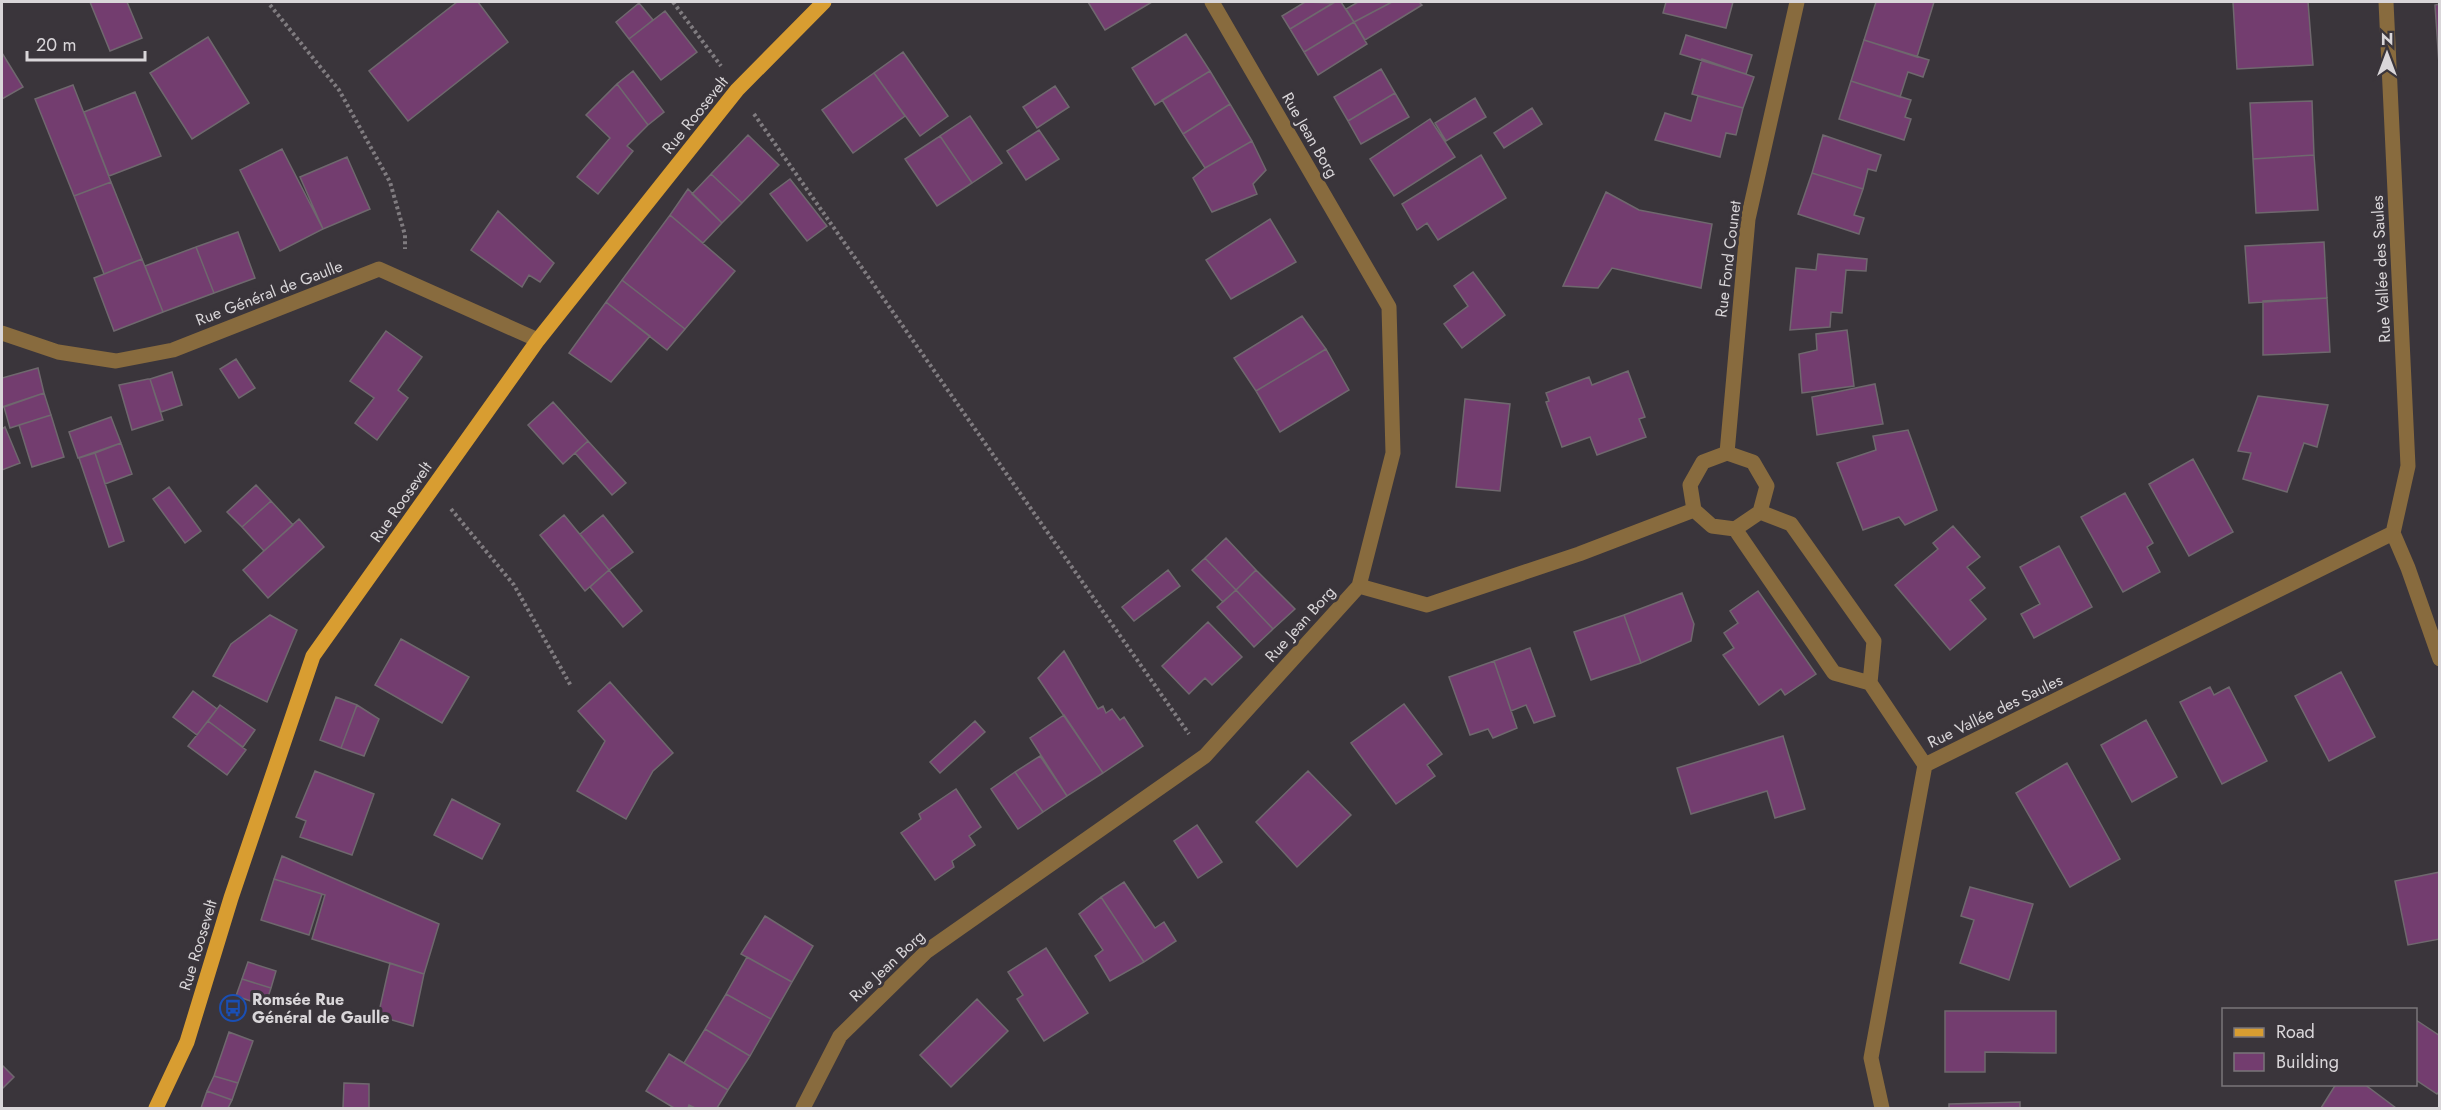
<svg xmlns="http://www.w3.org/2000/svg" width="2441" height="1110" font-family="Jost,sans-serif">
	<rect width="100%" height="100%" fill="#3a353b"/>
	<path fill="#733d6f" stroke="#6f686e" stroke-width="1.5" d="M90,2H127L142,38L110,51Z
		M457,2H478L508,42L408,121L369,71Z
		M1088,2H1152L1105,30Z
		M1305,2L1333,3L1290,29L1282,16Z
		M1335,2H1341L1354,22L1304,52L1290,29Z
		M1358,2H1392L1354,22L1346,9Z
		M1392,2H1419L1422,5L1365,40L1354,22Z
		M1666,2H1733L1726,28L1663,13Z
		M1876,2H1934L1917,57L1864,40Z
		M2233,2H2308L2313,65L2237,69Z
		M639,3L653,20L629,39L616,22Z
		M2440,4V64H2439L2435,5Z
		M665,11L697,52L661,80L629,39Z
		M1354,22L1367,44L1318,75L1304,52Z
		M1186,34L1210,71L1155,105L1132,68Z
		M1686,35L1752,55L1746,74L1680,54Z
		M208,37L249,103L192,139L150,73Z
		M1864,40L1929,60L1923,77L1908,72L1900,97L1851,81Z
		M903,52L948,116L920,136L874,73Z
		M2,53L23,87L2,99Z
		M1702,59L1754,77L1743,108L1692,94Z
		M1381,69L1395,93L1348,121L1334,97Z
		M633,71L664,112L648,125L617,84Z
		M1210,71L1230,104L1183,134L1162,100Z
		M874,73L905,116L853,153L822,110Z
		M1851,81L1911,100L1905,117L1911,119L1904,140L1839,119Z
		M617,84L648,125L627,146L633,151L598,194L577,177L610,138L586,115Z
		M73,85L111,182L74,196L35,99Z
		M1055,86L1069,107L1037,128L1023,107Z
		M135,92L161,156L109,176L84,112Z
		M1395,93L1409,117L1361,144L1348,121Z
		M1698,96L1743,108L1736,135L1726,133L1720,157L1655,140L1665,113L1691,121Z
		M1475,98L1486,117L1446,141L1435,123Z
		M2312,101L2314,155L2253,159L2250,103Z
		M1230,104L1252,141L1205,168L1183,134Z
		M1532,108L1542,124L1504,148L1494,133Z
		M970,116L1002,163L972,183L940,136Z
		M1430,119L1455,157L1394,196L1370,159Z
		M1039,130L1059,159L1026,180L1007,151Z
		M748,135L779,165L742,203L711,174Z
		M1823,135L1881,155L1876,171L1868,169L1863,189L1812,173Z
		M940,136L972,183L937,206L905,159Z
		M1252,141L1266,170L1253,184L1257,194L1212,212L1193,178L1205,168Z
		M282,149L323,229L280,251L240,170Z
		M1481,155L1506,198L1438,240L1427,223L1417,230L1402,204Z
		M2314,155L2318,210L2256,213L2253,159Z
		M347,157L370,209L323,229L300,177Z
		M1812,173L1863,189L1854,215L1864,218L1859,234L1798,214Z
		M711,174L742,203L722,223L692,194Z
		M790,179L827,226L807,241L770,194Z
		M111,182L142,259L104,274L74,196Z
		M688,189L722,223L703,243L670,215Z
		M1606,192L1639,210L1712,224L1701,288L1612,268L1598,288L1563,286Z
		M498,211L554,263L540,282L529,275L522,287L471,250Z
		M670,215L735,271L685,329L622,280Z
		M1270,219L1296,262L1231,299L1206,260Z
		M238,232L255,278L214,293L196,247Z
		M2324,242L2327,298L2249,303L2245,246Z
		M196,247L214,293L163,312L145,266Z
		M1818,254L1867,259L1866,271L1846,270L1842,313L1831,312L1830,327L1790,330L1796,268L1816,270Z
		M142,259L163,312L114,331L94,278Z
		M1473,272L1505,315L1462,348L1444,324L1468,306L1454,286Z
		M622,280L685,329L667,350L606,302Z
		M2327,298L2330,352L2263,355V301Z
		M606,302L650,336L611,382L569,353Z
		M1302,316L1326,349L1256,391L1234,358Z
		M1847,330L1854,386L1802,393L1799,354L1817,350L1816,334Z
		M386,331L422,357L398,390L408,398L377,440L355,423L374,398L350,381Z
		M1326,349L1349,390L1280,432L1256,391Z
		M236,359L255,388L239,398L220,369Z
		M38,368L44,393L2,407V378Z
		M1628,371L1645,417L1639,419L1646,437L1597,455L1590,437L1562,447L1546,402L1549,401L1546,393L1589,377L1592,385Z
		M172,372L182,405L161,412L150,379Z
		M148,379H150L163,420L132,430L119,385Z
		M1875,384L1883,424L1817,435L1812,397Z
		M44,393L51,415L10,428L4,407Z
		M2258,396L2328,405L2317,447L2304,443L2287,492L2243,479L2251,453L2238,451Z
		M1465,399L1510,404L1500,491L1456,487Z
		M553,402L588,441L563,464L528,425Z
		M51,415L64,457L32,467L19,425Z
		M111,417L121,443L78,458L69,432Z
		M5,427L20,463L2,470V429Z
		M1908,430L1937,510L1905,525L1899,517L1863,530L1837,463L1876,450L1873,436Z
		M588,441L626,483L612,495L575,453Z
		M121,443L132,474L105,484L95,453Z
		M95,453L124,541L109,547L79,458Z
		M2193,459L2233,532L2189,556L2149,484Z
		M256,485L271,501L242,527L227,512Z
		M169,487L201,531L185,543L153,499Z
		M2125,493L2153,543L2147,547L2160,572L2123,592L2081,517Z
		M271,501L293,525L264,551L242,527Z
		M564,515L609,570L585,591L540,535Z
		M603,515L633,552L609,570L580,534Z
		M299,519L324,547L268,598L243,570Z
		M1953,526L1980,557L1967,567L1985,588L1970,600L1986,619L1950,650L1895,585L1938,549L1933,543Z
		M1226,538L1256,570L1236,590L1205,558Z
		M2059,546L2092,607L2034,638L2021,614L2040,604L2020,567Z
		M1205,558L1236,590L1223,602L1192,570Z
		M609,570L642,611L623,627L590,587Z
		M1168,570L1180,586L1134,621L1122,607Z
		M1256,570L1295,609L1273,629L1236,590Z
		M1236,590L1273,629L1254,647L1217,607Z
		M1758,591L1816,674L1785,695L1781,689L1759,705L1723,655L1734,648L1724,633L1738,623L1730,611Z
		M1682,593L1694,624L1691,641L1641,663L1624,615Z
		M270,615L297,630L267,702L213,676L231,644Z
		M1624,615L1641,663L1591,680L1574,632Z
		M1208,622L1242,657L1212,685L1205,678L1189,694L1162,666Z
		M401,639L469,677L442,723L375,685Z
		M1530,648L1555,716L1534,723L1526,705L1511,711L1494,661Z
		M1064,651L1098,709L1103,706L1106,713L1112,709L1120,720L1124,717L1143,746L1103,773L1038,678Z
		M1494,661L1517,728L1493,738L1488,729L1470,735L1449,677Z
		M2341,672L2375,737L2329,761L2295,696Z
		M610,682L673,753L653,771L626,819L577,791L605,741L578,711Z
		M2210,687L2214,695L2229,687L2267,761L2222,784L2180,702Z
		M193,691L217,709L197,735L173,717Z
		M336,697L357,705L341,748L320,740Z
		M1404,704L1442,754L1427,765L1435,776L1396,804L1351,743Z
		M220,705L255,730L243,747L208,721Z
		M357,705L379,719L364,756L341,748Z
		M1064,715L1103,773L1067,796L1030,738Z
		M2146,720L2177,777L2132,802L2101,745Z
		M208,721L246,750L227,775L188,746Z
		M975,721L985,732L940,773L930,762Z
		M1783,736L1805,809L1775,818L1767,791L1691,814L1677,768Z
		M1040,756L1067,796L1043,812L1015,772Z
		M2067,763L2120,859L2070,887L2016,793Z
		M315,771L374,794L352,855L300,837L306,821L296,817Z
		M1308,771L1351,815L1297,867L1256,822Z
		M1015,772L1043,812L1018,829L991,789Z
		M956,789L981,827L969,836L975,845L952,861L954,867L935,880L901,833L921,819L919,814Z
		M452,799L500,824L482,859L434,835Z
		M1197,825L1222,862L1198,878L1174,841Z
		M282,856L439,924L424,974L312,939L325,895L274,879Z
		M2440,872V939L2408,945L2395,881Z
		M274,879L322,894L309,935L261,920Z
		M1124,882L1155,928L1164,922L1176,941L1144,962L1101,897Z
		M1970,887L2033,904L2009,980L1960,963L1974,920L1961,916Z
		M1101,897L1144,962L1110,981L1095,956L1103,950L1079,914Z
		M765,916L813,946L792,982L741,954Z
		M1046,948L1088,1013L1044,1041L1017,999L1023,995L1008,972Z
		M747,957L792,982L771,1019L726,994Z
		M248,962L276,971L271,988L242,979Z
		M390,963L424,974L413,1026L378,1016Z
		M242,979L271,988L265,1006L236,996Z
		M726,994L771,1019L750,1056L705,1029Z
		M977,999L1008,1031L951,1087L920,1055Z
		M1945,1011H2056V1053L1985,1052V1072H1945Z
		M2416,1020L2440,1036V1090L2437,1094L2416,1080Z
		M705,1029L750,1056L728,1090L684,1063Z
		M229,1032L253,1041L238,1083L214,1076Z
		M669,1054L728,1090L717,1108H695L689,1105L688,1108H674L646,1091Z
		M2,1065L14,1077L2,1089Z
		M214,1076L238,1083L232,1100L207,1091Z
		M344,1083L369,1084V1108H343Z
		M2336,1084H2364L2396,1108H2321Z
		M207,1091L232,1100L228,1108H201Z
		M2020,1102V1108H1949V1104Z"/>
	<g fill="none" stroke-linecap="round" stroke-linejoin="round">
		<path stroke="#807c80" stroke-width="4" stroke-dasharray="3 3" stroke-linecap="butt" d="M673,2L721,66
			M270,5L339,90L390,182L405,235V249
			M754,114L1189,734
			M451,509L514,585L571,686"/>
		<path stroke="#886b3e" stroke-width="15" d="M2,333L58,352L116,361L173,350L379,269L538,340
			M1727,453L1748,219L1797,2
			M1727,453L1753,462L1767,486L1760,512L1735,529L1712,526L1694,510L1690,485L1703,462Z
			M1760,512L1791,524L1874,641L1870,683L1925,765
			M1735,529L1834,673L1870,683
			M2393,533L2408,568L2440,659
			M1359,586L1427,605L1579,554L1694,510
			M1925,765L2393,533L2408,466L2386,2
			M803,1108L840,1036L927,951L1205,756L1359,586L1393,453L1389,307L1212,2
			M1882,1108L1871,1058L1925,765"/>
		<path stroke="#d89d31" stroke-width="15" d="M156,1108L187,1042L231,898L313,656L538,340L737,90L824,2"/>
	</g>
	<defs>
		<symbol id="bus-ring" viewBox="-11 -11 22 22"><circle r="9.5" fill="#3a353b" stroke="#1a4fb4" stroke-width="1.5"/><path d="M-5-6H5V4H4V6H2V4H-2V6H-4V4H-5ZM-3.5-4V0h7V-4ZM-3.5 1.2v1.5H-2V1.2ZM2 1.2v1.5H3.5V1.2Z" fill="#1a4fb4"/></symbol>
	</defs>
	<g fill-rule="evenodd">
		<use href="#bus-ring" x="218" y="993" width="30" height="30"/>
	</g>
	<g text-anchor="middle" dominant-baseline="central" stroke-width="6" stroke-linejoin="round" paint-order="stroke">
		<g font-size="16" fill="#d9d6d9" stroke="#3a353b">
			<text transform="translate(695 115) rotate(-51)">Rue Roosevelt</text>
			<text transform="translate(1310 135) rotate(60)">Rue Jean Borg</text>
			<text transform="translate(1728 259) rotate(-83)">Rue Fond Counet</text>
			<text transform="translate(2381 269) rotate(-93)">Rue Vallée des Saules</text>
			<text transform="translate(269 293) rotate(-21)">Rue Général de Gaulle</text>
			<text transform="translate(401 502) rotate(-55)">Rue Roosevelt</text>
			<text transform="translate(1300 624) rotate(-48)">Rue Jean Borg</text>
			<text transform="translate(1995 711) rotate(-26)">Rue Vallée des Saules</text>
			<text transform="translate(198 945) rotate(-73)">Rue Roosevelt</text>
			<text transform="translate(887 966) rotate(-43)">Rue Jean Borg</text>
		</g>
		<g font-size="16" font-weight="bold" fill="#d9d6d9" stroke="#3a353b" text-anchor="start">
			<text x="252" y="999">Romsée Rue<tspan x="252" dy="18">Général de Gaulle</tspan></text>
		</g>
	</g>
	<rect width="2441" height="1110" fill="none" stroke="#d9d6d9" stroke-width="6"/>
	<rect x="2222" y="1008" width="195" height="78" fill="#3a353b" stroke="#7a757a" stroke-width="1.5"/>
	<rect x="2234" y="1028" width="30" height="9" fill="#d89d31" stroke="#7a757a" stroke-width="1.5"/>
	<text x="2276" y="1038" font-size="18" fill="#d9d6d9">Road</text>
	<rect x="2234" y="1053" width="30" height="18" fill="#733d6f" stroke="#7a757a" stroke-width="1.5"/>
	<text x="2276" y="1068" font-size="18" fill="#d9d6d9">Building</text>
	<g transform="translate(2387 54)" stroke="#3a353b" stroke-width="4.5" paint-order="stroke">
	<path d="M0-4.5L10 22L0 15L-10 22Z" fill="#d9d6d9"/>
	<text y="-9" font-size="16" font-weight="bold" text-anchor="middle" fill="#d9d6d9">N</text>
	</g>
	<path d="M27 51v9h118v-9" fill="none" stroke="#d9d6d9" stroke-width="3"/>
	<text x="36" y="51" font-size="18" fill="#d9d6d9" stroke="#3a353b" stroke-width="4.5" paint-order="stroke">20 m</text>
</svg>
